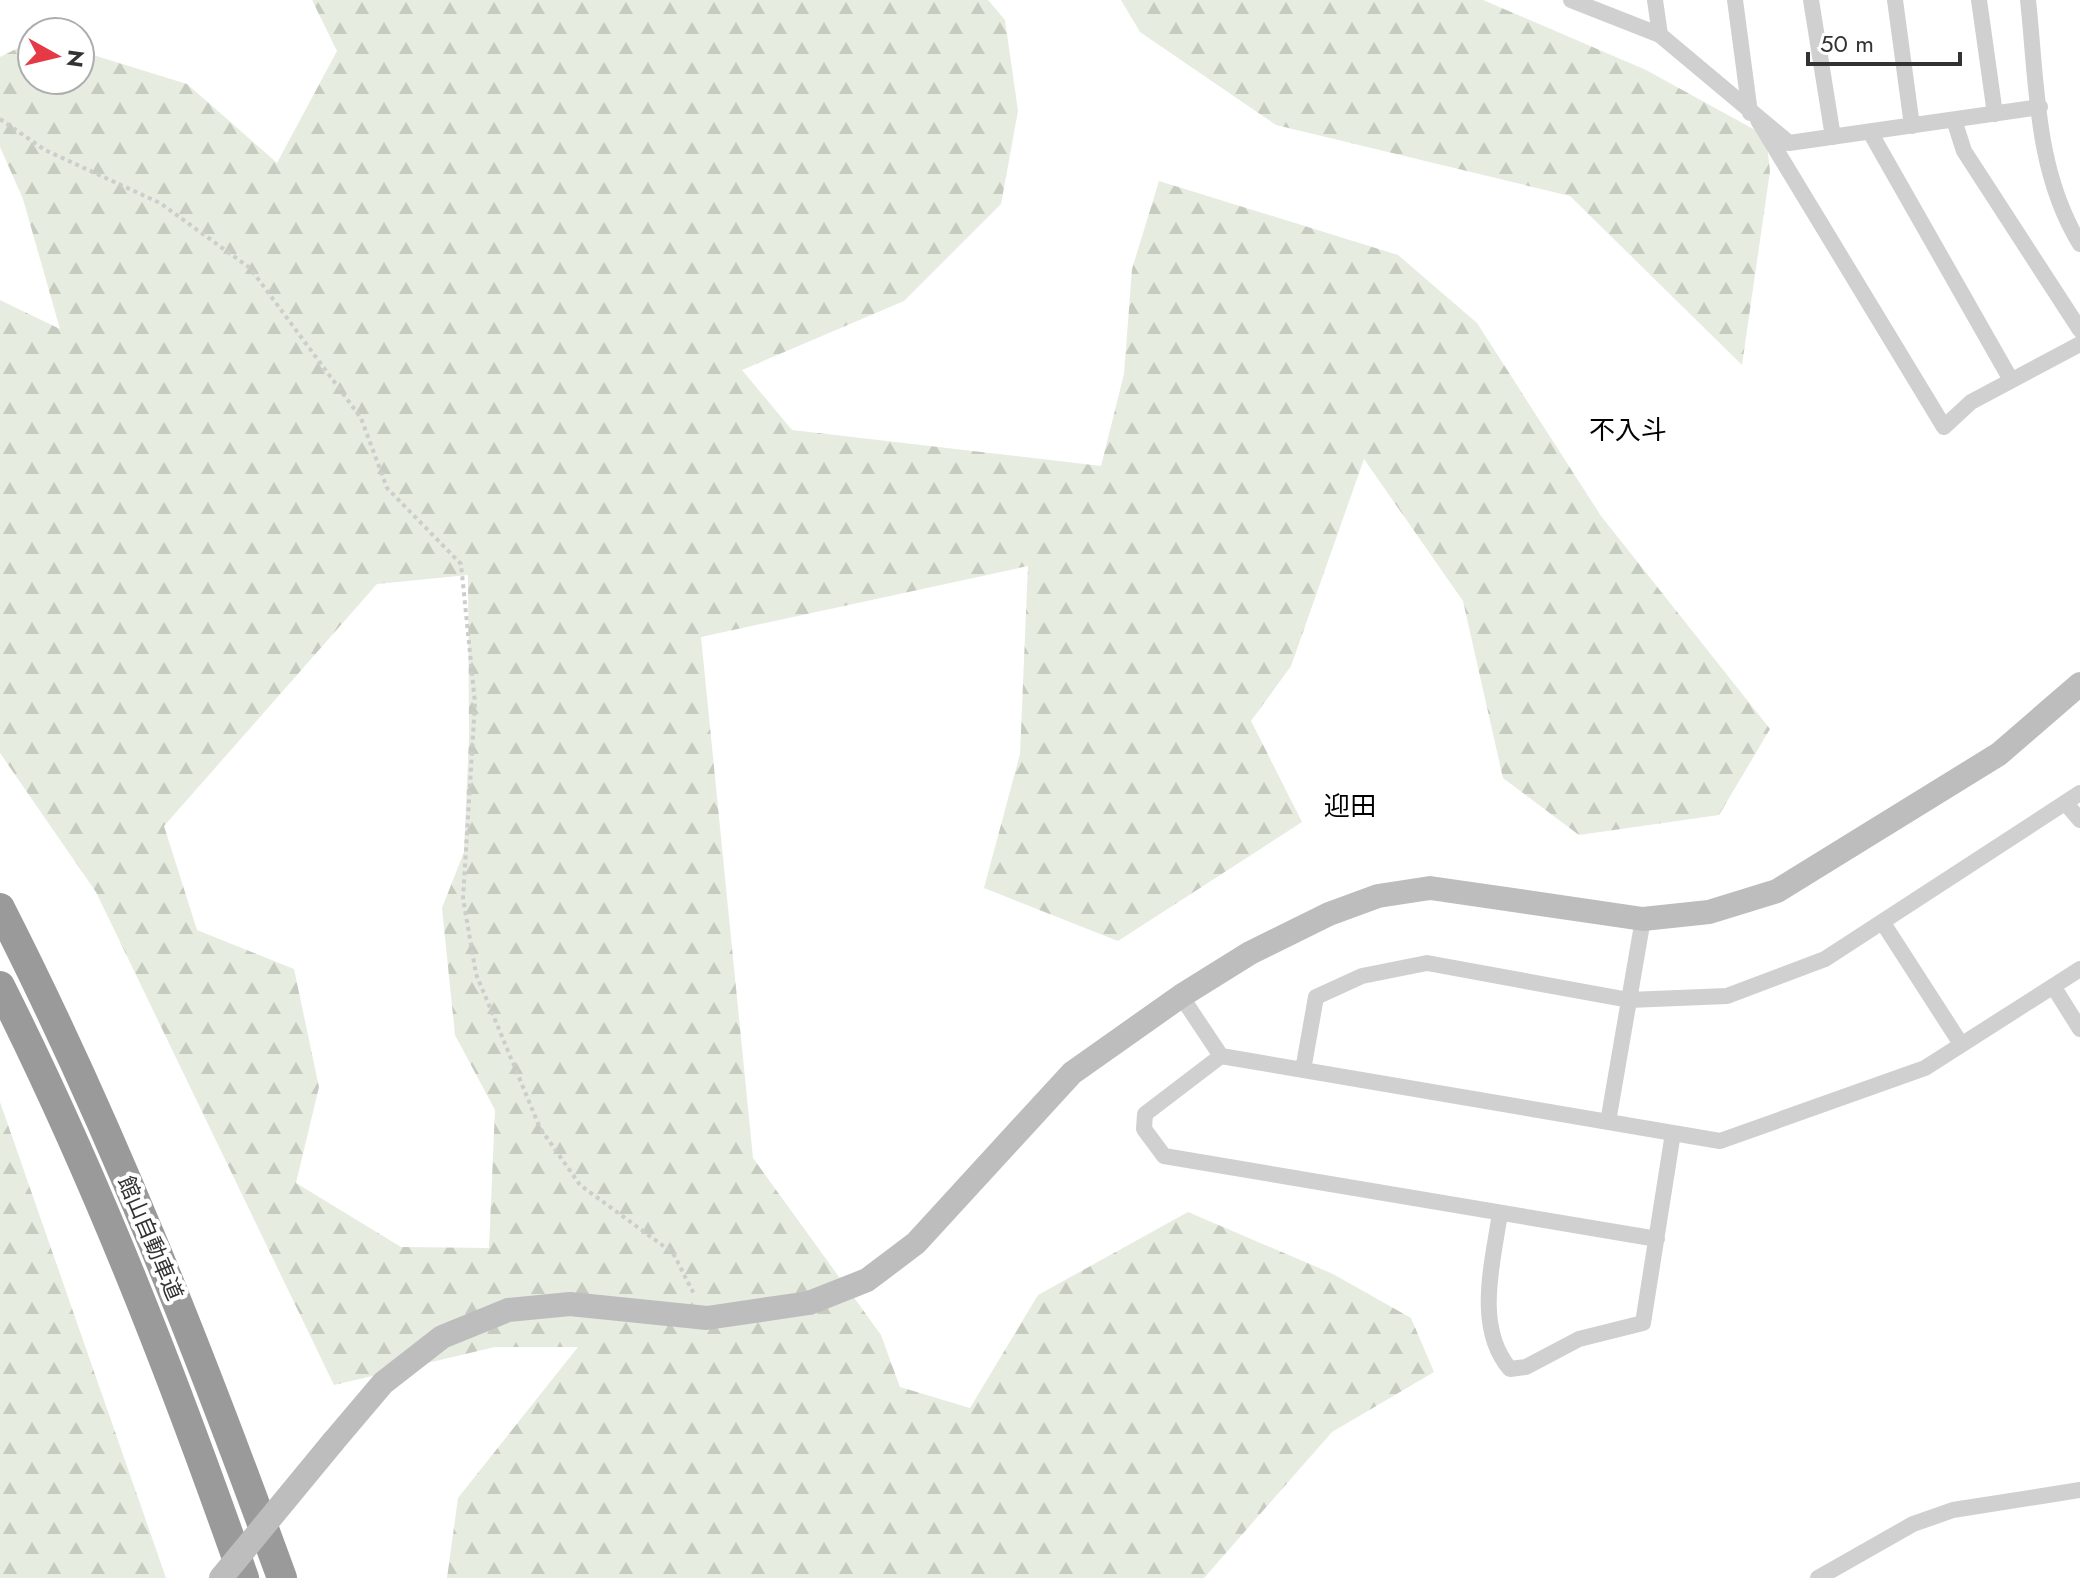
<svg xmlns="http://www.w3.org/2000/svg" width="2080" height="1578" font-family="Jost,'Noto Sans JP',sans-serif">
	<defs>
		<pattern id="forest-firs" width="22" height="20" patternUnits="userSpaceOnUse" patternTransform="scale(2)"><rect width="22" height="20" fill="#e6ecdf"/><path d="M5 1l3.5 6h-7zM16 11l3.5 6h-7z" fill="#c6cbc0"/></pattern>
	</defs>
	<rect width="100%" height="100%" fill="#fff"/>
	<path fill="url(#forest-firs)" fill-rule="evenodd" d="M312,0H988L1005,20L1018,111L1001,204L904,301L742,370L792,430L1101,466L1124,374L1132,269L1159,181L1398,255L1477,323L1601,516L1770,729L1719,815L1579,835L1503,778L1463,601L1364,459L1291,666L1251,721L1302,822L1118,941L984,888L1020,754L1028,566L701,637L753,1158L881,1335L900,1387L970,1408L1038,1295L1188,1212L1333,1274L1411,1318L1434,1372L1332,1432L1204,1578H447L458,1498L578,1347H495L334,1385L96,892L0,753V300L60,329L23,199L0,147V57L32,41V80H80V51L187,84L277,163L337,51ZM468,575L469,737L464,852L442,908L455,1035L495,1110L489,1248L401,1247L296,1183L319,1087L294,969L197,930L164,826L377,584Z
		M1121,0H1483L1646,70L1766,136L1770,171L1742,365L1570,196L1276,125L1140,32Z
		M0,1102L166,1578H0Z"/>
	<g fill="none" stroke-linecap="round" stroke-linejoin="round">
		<path stroke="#cdcdcd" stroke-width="4" stroke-dasharray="4 4" stroke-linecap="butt" d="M0,119L45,150L160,203L250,268L361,418L387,488L461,564L475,703L463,898L476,974L540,1128L580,1185L673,1253L694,1294"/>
		<path stroke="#d0d0d0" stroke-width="16" d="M1571,0L1660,35L1789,143L2040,107
			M1655,0L1660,35
			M1735,0L1750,113
			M1811,0L1833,137
			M1895,0L1912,126
			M1979,0L1995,114
			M2028,0C2037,83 2035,171 2080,244
			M1758,120L1944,427L1971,402L2080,344
			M1954,120L1964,151L2080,330
			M1870,132L2011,380
			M2067,805L2080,820
			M1883,923L1961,1044
			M2053,986L2080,1029
			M1181,996L1221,1056
			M1303,1070L1316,997L1362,976L1427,963L1629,1000L1727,996L1825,959L2080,793
			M1608,1122L1643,919
			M1500,1213C1493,1262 1474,1327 1510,1369L1526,1367L1579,1339L1643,1323L1673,1133
			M1657,1239L1164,1156L1144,1129L1145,1114L1221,1056L1720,1141L1925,1068L2080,969
			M1818,1578L1913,1524L1953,1510L2080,1490"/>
		<path stroke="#bdbdbd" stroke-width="24" d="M333,1442L383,1383L442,1337L508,1310L570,1304L707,1318L809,1303L867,1280L916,1243L1072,1073L1181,996L1250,953L1329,914L1378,896L1430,888L1643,919L1709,912L1777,891L1999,754L2080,684"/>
		<path stroke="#9a9a9a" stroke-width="30" d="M0,908C110,1124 199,1350 282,1578
			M0,986C96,1177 173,1376 244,1578"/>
		<path stroke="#bdbdbd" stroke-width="24" d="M221,1578L333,1442"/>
	</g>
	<g text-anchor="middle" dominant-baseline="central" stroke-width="8" stroke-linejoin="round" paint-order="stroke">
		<g font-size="22" fill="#333" stroke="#fff">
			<text transform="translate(151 1238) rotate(67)">館山自動車道</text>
		</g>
		<g font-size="26" fill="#000" stroke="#fff">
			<text x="1628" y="430">不入斗</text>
			<text x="1350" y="806">迎田</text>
		</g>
	</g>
	<g transform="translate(56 56) rotate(98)"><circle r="38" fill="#ffffff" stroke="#adadad" stroke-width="2"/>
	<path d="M0-6L14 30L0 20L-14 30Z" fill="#e63946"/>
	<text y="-12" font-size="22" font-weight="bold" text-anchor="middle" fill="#333333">N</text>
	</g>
	<path d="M1808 52v12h152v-12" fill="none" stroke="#333333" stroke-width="4"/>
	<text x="1820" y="52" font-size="24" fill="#333333" stroke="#ffffff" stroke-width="6" paint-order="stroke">50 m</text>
</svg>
